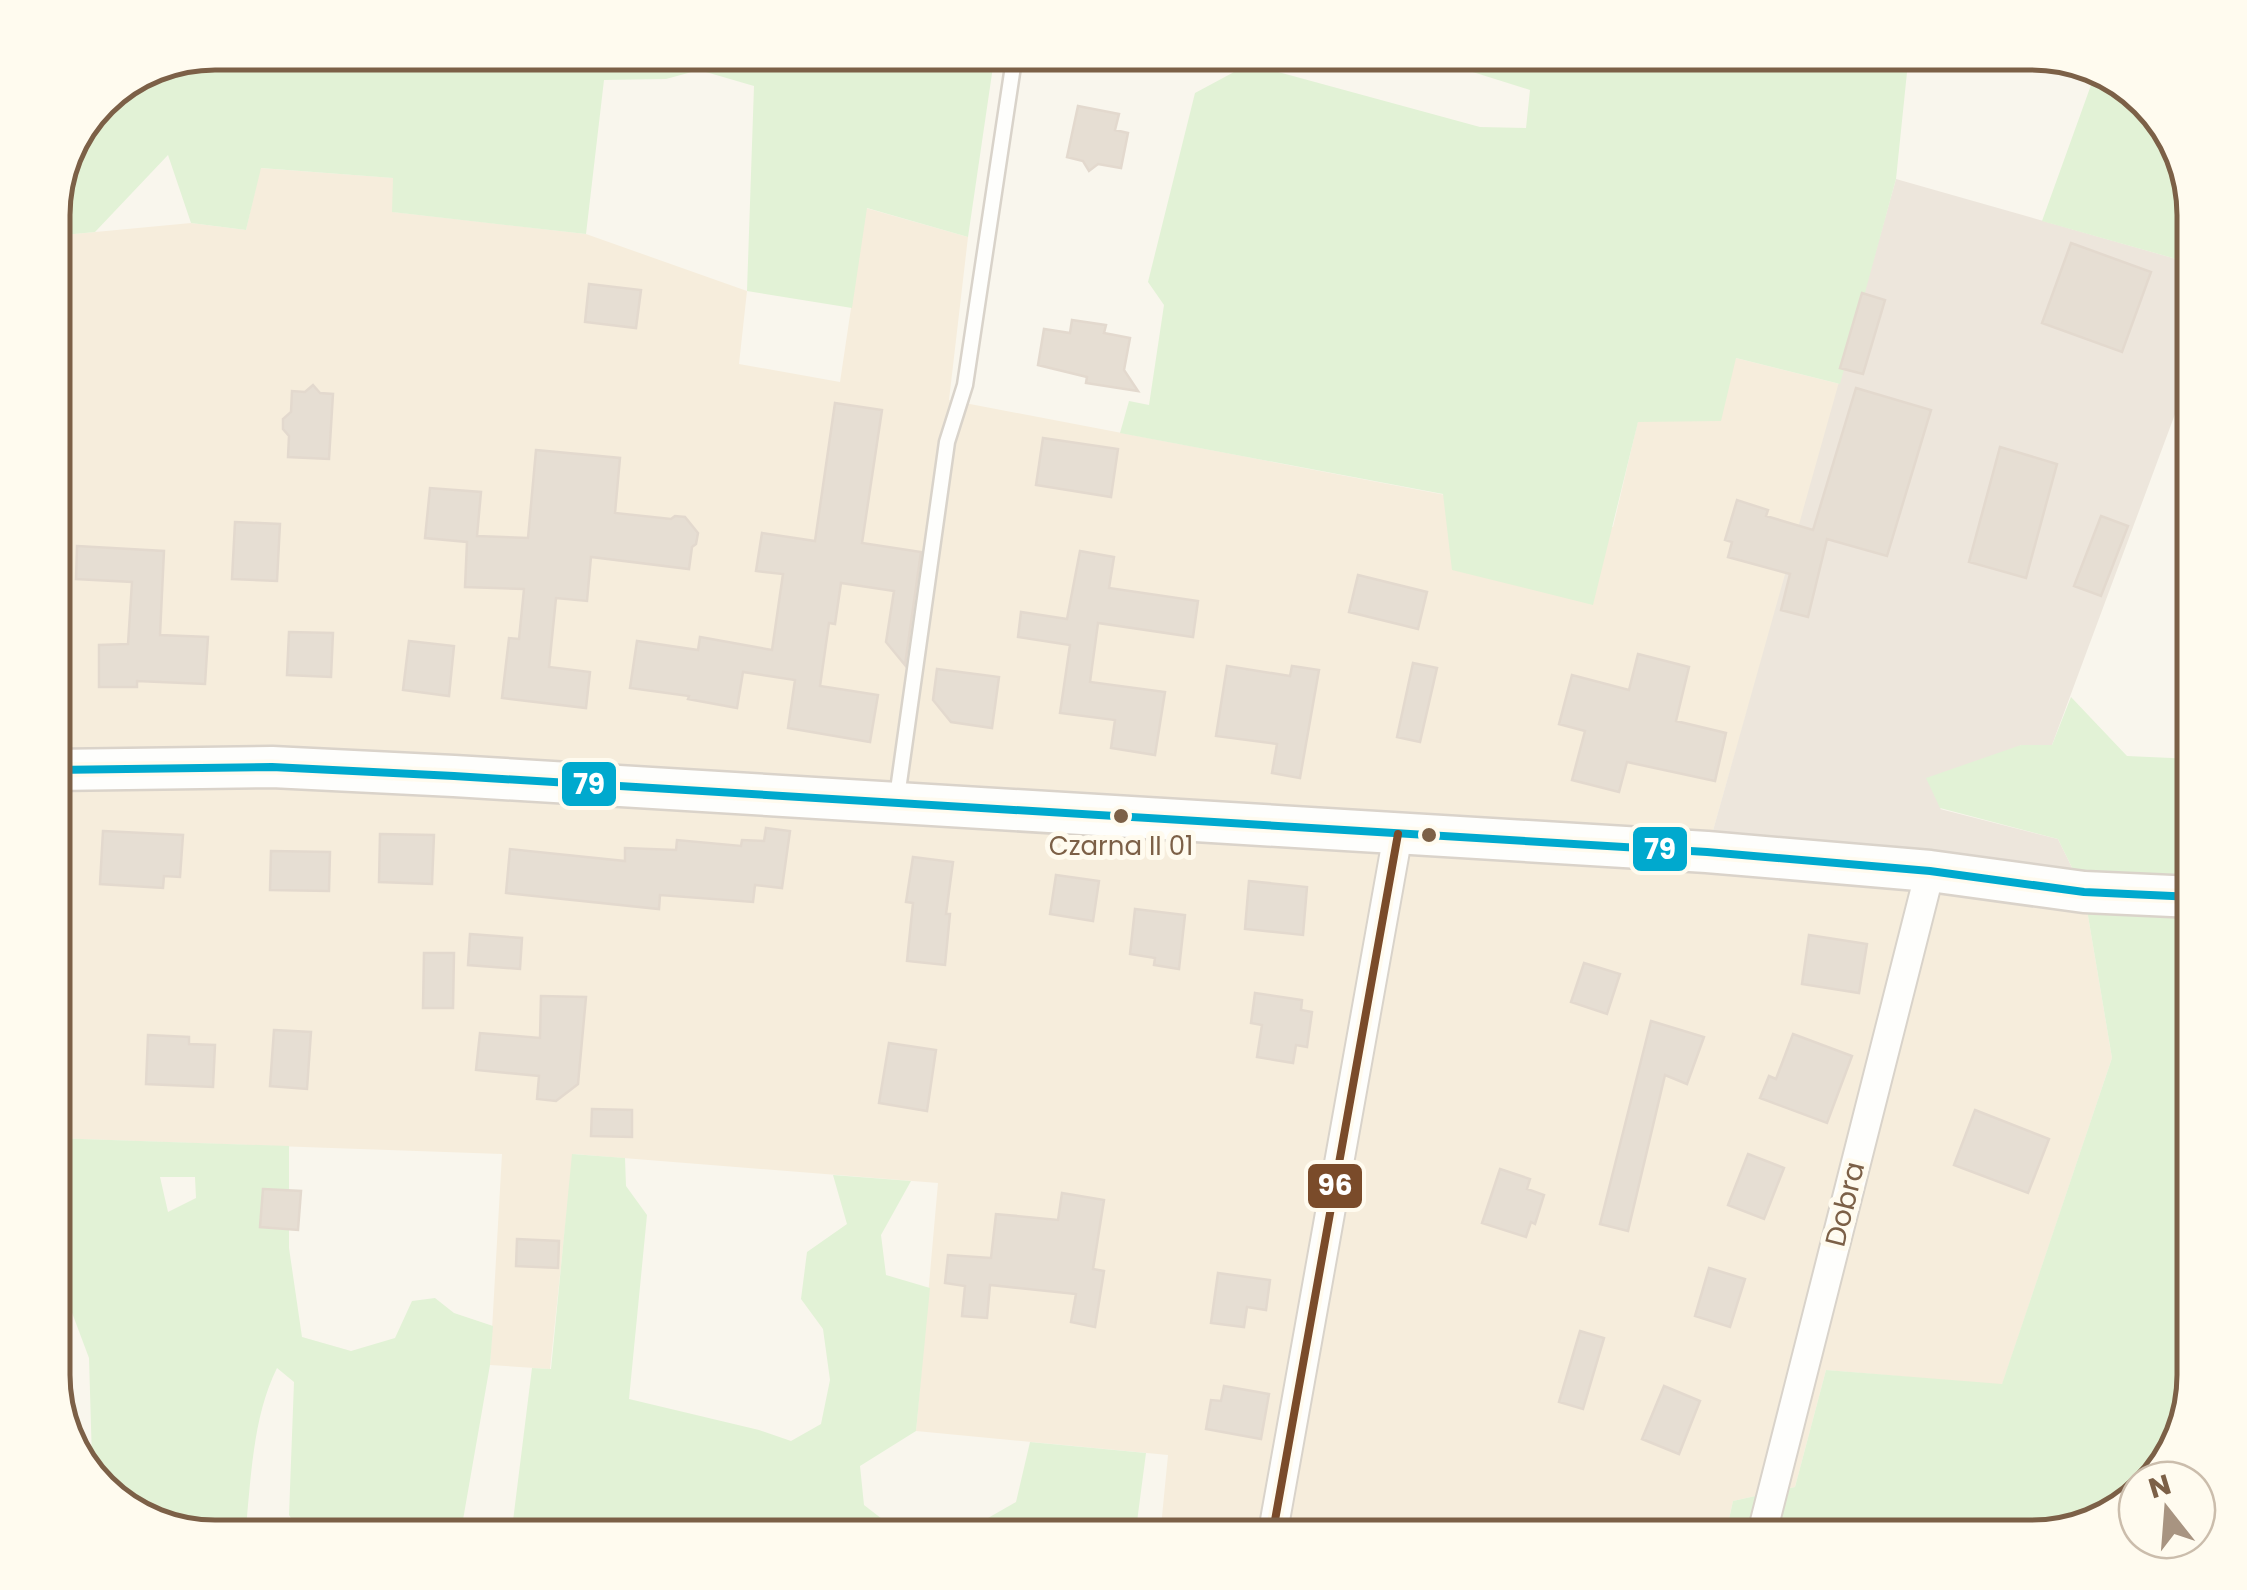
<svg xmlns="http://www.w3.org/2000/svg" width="2247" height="1590" font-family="Poppins,sans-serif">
	<rect width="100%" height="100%" fill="#f9f6ed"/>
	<path fill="#f6eddc" d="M260,168L394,178L393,212L586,234L747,291L739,364L840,382L866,208L968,237L949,400L1613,527L1638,421L1736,358L1840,384L1707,852L2084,892L2112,1058L2002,1385L1826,1370L1795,1487L1733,1501L1725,1537H1160L1168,1455L916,1431L938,1183L573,1154L550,1369L490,1365L502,1154L53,1138V236L191,223L246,230Z"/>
	<path fill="#ede6dc" d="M1896,179L2194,264V363L2052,745H2021L1940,809L2058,839L2084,892L1707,852Z"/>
	<path fill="#e2f2d6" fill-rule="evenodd" d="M215,53H995L968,237L867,208L852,308L747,291L754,86L699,70L666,79L604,80L586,234L392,212L393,178L261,168L246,230L191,223L168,155L95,232L53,236V204L107,93Z
		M1423,53H1909L1896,179L1840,384L1736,358L1721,421L1638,422L1593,605L1452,570L1443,494L1120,433L1129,401L1149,405L1164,305L1148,282L1195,93L1249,64L1480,127L1526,128L1530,90L1425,57Z
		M2095,74L2130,86L2177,143L2194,214V264L2042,221Z
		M2071,697L2127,756L2194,759V1376L2161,1473L2153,1480H2137V1494L2104,1520L2032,1537H1725L1733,1501L1795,1487L1826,1370L2002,1384L2112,1058L2084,892L2058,839L1940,808L1926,778L2021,745H2052Z
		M53,1138L289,1146V1248L302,1337L351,1351L395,1338L412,1301L435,1298L454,1313L493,1326L490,1365L460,1537L302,1535L289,1515L294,1382L277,1368C252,1418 251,1482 245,1537H214L117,1504L86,1467L92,1460L89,1358L53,1262ZM160,1177H195L196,1198L168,1212Z
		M572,1154L625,1158L626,1186L647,1215L629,1399L759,1430L791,1441L821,1424L830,1380L823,1329L801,1299L807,1252L847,1224L833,1175L911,1181L881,1235L886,1275L930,1288L916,1431L860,1466L864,1505L899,1532L974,1526L1016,1502L1030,1442L1146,1453L1135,1537H511L532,1368L551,1369Z"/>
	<path fill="#e6ded3" stroke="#e3d9ce" stroke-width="2.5" d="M1078,106L1119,114L1115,130L1128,133L1121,168L1098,164L1089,171L1083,161L1067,157Z
		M2071,243L2151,272L2122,352L2042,323Z
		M589,284L641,290L636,328L585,322Z
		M1862,293L1885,300L1863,374L1840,368Z
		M1072,320L1106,325L1104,333L1130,338L1124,370L1138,391L1086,383L1087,377L1038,365L1044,329L1070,333Z
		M313,385L320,393L333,394L329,459L288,457L289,436L283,429V419L291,412L292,391L305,392Z
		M1856,388L1931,410L1887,556L1827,539L1808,617L1781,610L1790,574L1728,557L1732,542L1725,540L1737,500L1768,510L1766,516L1813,530Z
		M835,403L882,410L862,543L921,552L905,665L886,642L894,591L841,583L835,624L829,623L820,686L878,695L870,742L788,728L795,680L743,672L737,708L688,699L689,696L630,688L637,641L698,650L700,637L772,650L783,574L756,571L762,533L815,541Z
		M1043,438L1118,449L1111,497L1036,485Z
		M2000,447L2057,464L2026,578L1969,562Z
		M536,450L620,458L615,513L671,519L675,516L685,517L698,533L696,544L692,547L689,569L591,557L587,601L556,598L549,667L590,672L586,708L502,698L509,638L519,639L524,589L465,587L467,542L425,538L430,488L481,492L477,536L528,538Z
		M2101,516L2128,526L2101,596L2074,586Z
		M235,522L280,524L277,581L232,579Z
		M77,546L164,551L160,635L208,637L205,684L137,681V687H99V645L128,644L132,582L76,579Z
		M1080,551L1114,557L1109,588L1198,601L1193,637L1098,623L1090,682L1165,692L1155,755L1111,748L1115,720L1060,713L1070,645L1018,637L1021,612L1067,619Z
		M1358,575L1427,592L1418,629L1349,612Z
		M289,632L333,633L331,677L287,675Z
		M409,641L454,646L449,696L403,690Z
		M1638,654L1689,667L1676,721L1726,733L1715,781L1627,762L1619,792L1572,780L1585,731L1559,724L1572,675L1629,690Z
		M1413,663L1437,668L1420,742L1397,737Z
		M1227,666L1290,676L1292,666L1319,670L1300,778L1272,773L1277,744L1216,736Z
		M937,669L999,677L992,728L951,722L933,700Z
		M766,828L790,831L782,888L755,885L753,902L660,895L659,909L506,893L510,849L625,861V848L676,850L677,840L741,846L742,840L764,841Z
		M103,831L183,835L180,877L164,876L163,888L100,884Z
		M380,834L434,835L432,884L379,882Z
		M271,851L330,852L329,891L270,890Z
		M913,857L953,862L946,914H950L945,965L907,961L913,903L906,902Z
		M1056,875L1099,881L1093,921L1050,914Z
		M1249,881L1307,887L1303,935L1245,929Z
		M1135,909L1185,915L1179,969L1154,965L1155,958L1130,954Z
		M470,934L522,938L520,969L468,965Z
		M1809,935L1867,944L1859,993L1802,984Z
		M424,953H454L453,1008H423Z
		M1584,963L1620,974L1607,1014L1571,1002Z
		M1255,993L1302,1000L1301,1010L1312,1012L1307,1047L1296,1045L1293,1063L1257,1057L1262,1025L1251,1023Z
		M541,996L586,997L578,1084L556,1101L537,1099L539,1076L476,1070L480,1033L540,1038Z
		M1651,1021L1704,1037L1687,1084L1665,1075L1628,1231L1600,1224Z
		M274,1030L311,1032L307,1089L270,1086Z
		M1793,1034L1852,1056L1827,1123L1760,1098L1769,1076L1776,1079Z
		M148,1035L189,1037V1044L215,1045L213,1087L146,1084Z
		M889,1043L936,1050L927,1111L879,1103Z
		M592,1109L632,1110V1137L591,1136Z
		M1975,1110L2049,1139L2028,1193L1954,1165Z
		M1748,1154L1784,1168L1764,1219L1728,1205Z
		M1500,1169L1530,1179L1527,1189L1544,1195L1535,1224L1531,1222L1526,1237L1482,1223Z
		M263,1189L301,1191L298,1230L260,1227Z
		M1062,1193L1104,1200L1093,1269L1104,1271L1095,1327L1071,1322L1076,1294L990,1285L987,1318L962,1316L965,1286L945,1283L948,1255L991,1258L996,1214L1058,1220Z
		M517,1239L559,1241L558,1268L516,1266Z
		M1709,1268L1745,1279L1730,1327L1695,1316Z
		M1218,1273L1270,1280L1266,1310L1247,1307L1244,1327L1211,1323Z
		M1580,1331L1604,1338L1583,1409L1559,1402Z
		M1224,1386L1269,1394L1261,1439L1206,1429L1211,1400L1221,1401Z
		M1664,1386L1700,1401L1679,1454L1642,1439Z"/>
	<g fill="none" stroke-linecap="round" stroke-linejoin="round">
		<defs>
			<path id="lane" d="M897,797L947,442L965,385L1015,53"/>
			<path id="street" d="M1272,1537L1398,834
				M1761,1537L1930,871"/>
			<path id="secondary" d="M53,770L272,767L454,776L1707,852L1930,871L2084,892L2194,897"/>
		</defs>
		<use href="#lane" stroke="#d9d3ca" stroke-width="19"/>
		<use href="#street" stroke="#d9d3ca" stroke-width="32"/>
		<use href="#secondary" stroke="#dad3ca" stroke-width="45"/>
		<use href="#lane" stroke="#fefefc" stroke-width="14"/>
		<use href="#street" stroke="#fefefc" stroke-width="28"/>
		<use href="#secondary" stroke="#fefefc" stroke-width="40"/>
		<defs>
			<path id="bus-1" d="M53,770L272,767L454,776L1707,852L1930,871L2084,892L2194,897"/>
			<path id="bus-2" d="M1272,1537L1398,834"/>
		</defs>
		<use href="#bus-1" stroke="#fffbef" stroke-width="15"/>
		<use href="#bus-2" stroke="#fffbef" stroke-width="15"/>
		<use href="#bus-1" stroke="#00a9ce" stroke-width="8"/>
		<use href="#bus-2" stroke="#7a4b2a" stroke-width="8"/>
	</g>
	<g fill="#7c6047" stroke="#fffbef" stroke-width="4">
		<circle cx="1121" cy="816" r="9"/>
		<circle cx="1429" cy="835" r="9"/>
	</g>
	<g text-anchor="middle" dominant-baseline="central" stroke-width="10" stroke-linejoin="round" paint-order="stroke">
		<g font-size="26" fill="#7c6047" stroke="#fffbef">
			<text x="1121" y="846">Czarna II 01</text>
		</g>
		<g font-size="28" fill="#7c6047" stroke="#fffbef">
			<text transform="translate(1845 1204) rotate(-76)">Dobra</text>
		</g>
	</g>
	<path d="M0 0H2247V1590H0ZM215 70H2032A145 145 0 0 1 2177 215V1375A145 145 0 0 1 2032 1520H215A145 145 0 0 1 70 1375V215A145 145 0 0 1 215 70Z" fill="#fffbef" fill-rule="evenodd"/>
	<path fill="none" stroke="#7c6047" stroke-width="5" d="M215 70H2032A145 145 0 0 1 2177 215V1375A145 145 0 0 1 2032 1520H215A145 145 0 0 1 70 1375V215A145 145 0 0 1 215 70Z"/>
	<g stroke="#fffbef" stroke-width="4">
		<rect x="560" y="760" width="58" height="48" rx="10" fill="#00a9ce"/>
		<rect x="1631" y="825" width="58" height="48" rx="10" fill="#00a9ce"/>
		<rect x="1306" y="1162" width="58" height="48" rx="10" fill="#7a4b2a"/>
	</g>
	<g font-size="28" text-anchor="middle" font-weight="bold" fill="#fff">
		<text x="589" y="794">79</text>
		<text x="1660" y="859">79</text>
		<text x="1335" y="1195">96</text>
	</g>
	<g transform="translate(2167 1510) rotate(343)"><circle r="48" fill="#fffbef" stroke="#cbbdac" stroke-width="2.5"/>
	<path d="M0-8L18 38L0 25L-18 38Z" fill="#a89481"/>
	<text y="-15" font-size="28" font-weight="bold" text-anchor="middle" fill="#7c6047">N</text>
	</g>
</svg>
